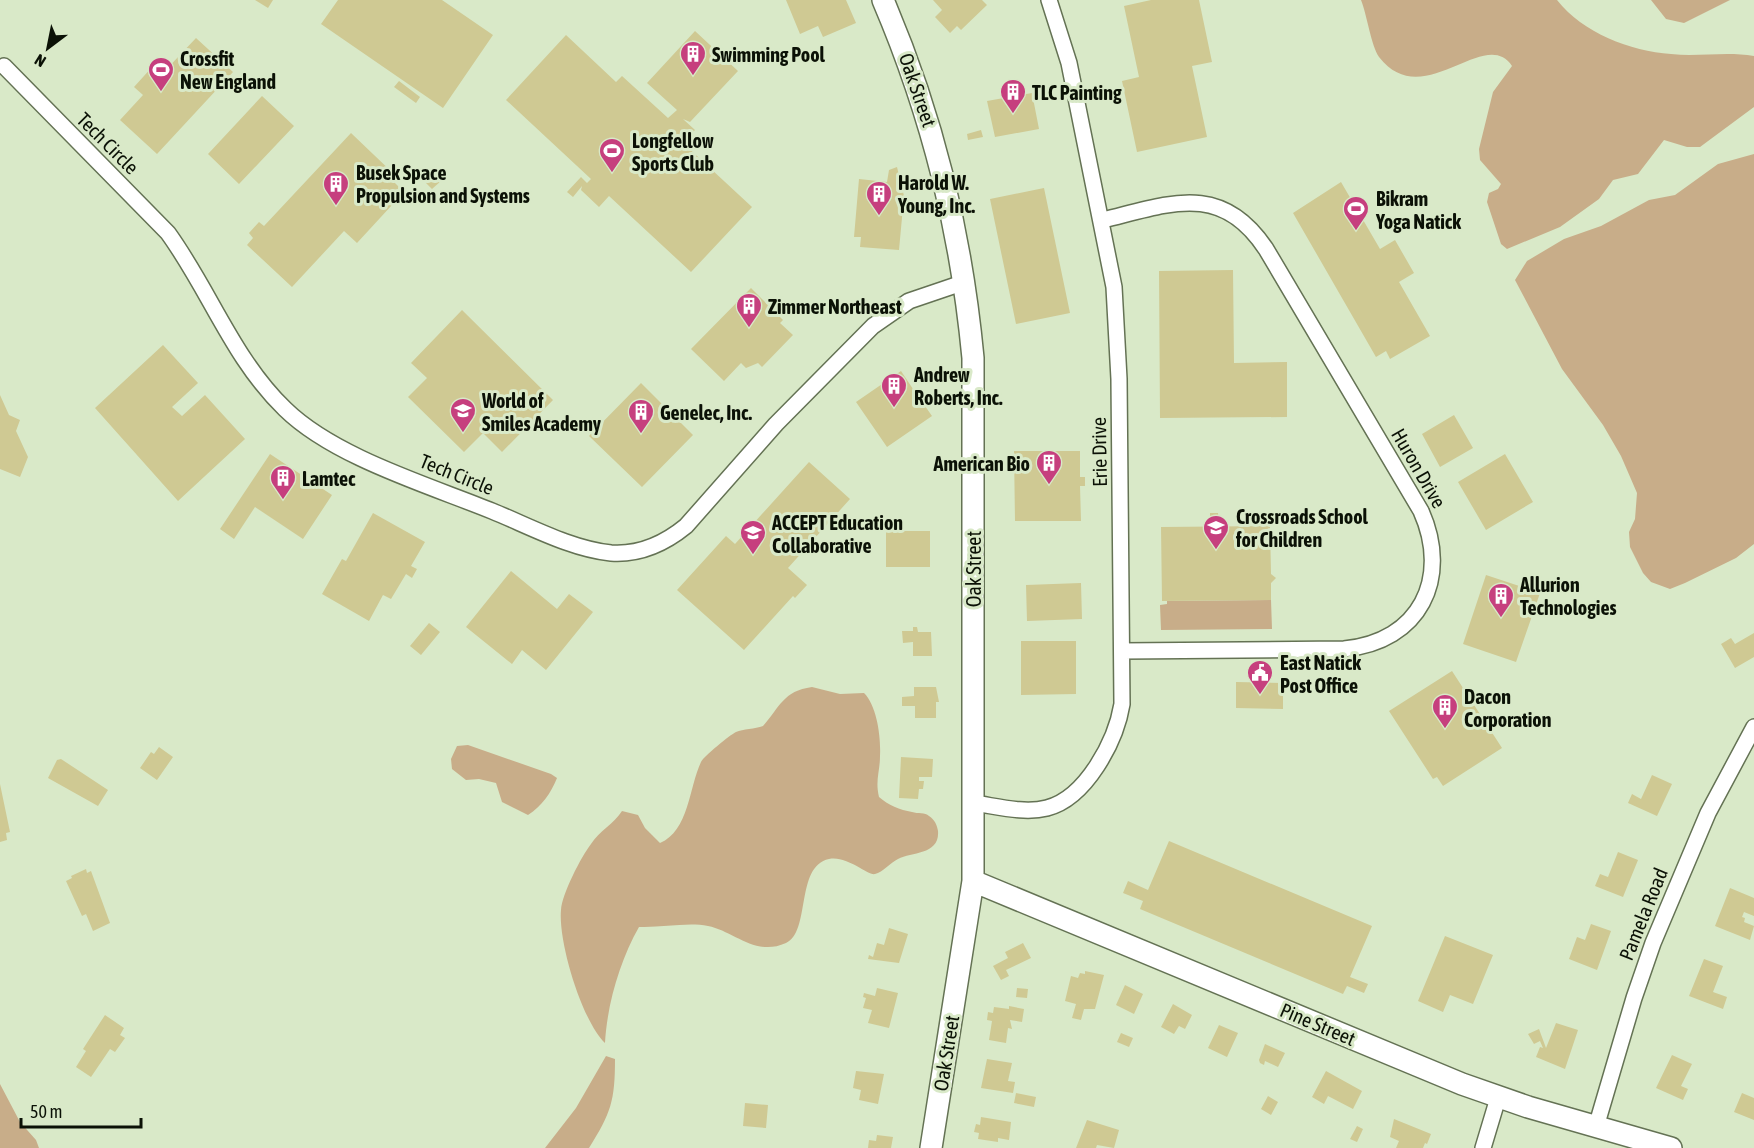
<svg xmlns="http://www.w3.org/2000/svg" width="1754" height="1148" font-family="'Asap Condensed',sans-serif">
	<rect width="100%" height="100%" fill="#d9e9c8"/>
	<path fill="#c8ad89" d="M1361,0H1557C1583,33 1630,51 1671,54C1699,57 1726,51 1754,56V107L1700,147H1687L1664,140L1638,174L1613,180L1599,199L1560,227L1507,249L1501,244L1487,202L1489,193L1498,189L1501,184L1480,160L1479,149L1493,92L1512,66C1485,25 1423,114 1379,57C1371,45 1367,15 1361,0Z
		M1651,0H1730L1684,23L1666,19Z
		M1754,154V544L1736,558L1685,583L1670,589L1651,582L1643,573L1630,547L1629,532L1635,519L1637,493L1621,456L1603,425L1562,369L1515,280L1527,261L1564,239L1601,226L1649,200L1675,195L1718,164Z
		M1271,600L1272,629L1161,630L1160,605L1167,604V601Z
		M812,687L840,694L864,693C877,706 881,737 880,756C880,772 875,780 879,797C888,805 900,810 912,812C918,814 925,812 929,816C935,820 937,825 938,831C940,855 912,852 898,859C890,863 883,872 875,874C868,876 847,855 829,859C795,866 811,932 786,943C755,957 734,931 708,926C687,922 661,928 639,927C620,960 607,1005 605,1043C582,1021 558,942 561,910C562,894 581,857 591,844C599,831 614,824 622,811L638,815L645,828L660,843C689,831 689,787 701,762C704,756 730,735 736,732C743,729 755,729 763,726C780,707 783,691 812,687Z
		M468,745L551,774L557,778C551,793 542,806 528,815L502,802L496,783L479,779L466,780L452,769L451,759L457,746Z
		M606,1056L615,1059C615,1101 611,1113 589,1148H545L576,1108Z
		M0,1084L20,1122L36,1140L39,1148H0Z"/>
	<path fill="#cfc993" d="M255,0H273L268,8Z
		M338,0H442L493,35L443,108L321,24Z
		M786,0H846L856,23L823,37L818,26L800,34Z
		M933,0H982L987,5L961,30L957,26L950,33L935,17L942,10Z
		M1151,0H1199L1212,62L1192,66L1207,137L1137,152L1122,81L1139,77L1124,6Z
		M695,31L738,71L690,122L683,119L695,130L683,143L752,207L691,272L609,196L599,207L581,190L582,186L573,197L567,192L581,177L587,183L591,179L506,100L566,35L616,82L622,76L668,118L677,110L647,83Z
		M196,38L233,72L157,154L120,120L143,95L134,87L153,66L162,74Z
		M162,59L168,65L162,71L156,66Z
		M399,81L420,97L416,103L394,87Z
		M1032,93L1039,129L995,137L987,101Z
		M262,96L294,126L239,184L208,154Z
		M981,130L983,137L968,140L967,134Z
		M351,133L396,176L392,180L404,192L357,243L344,231L292,287L247,245L253,238L249,233L259,222L264,226Z
		M897,167L904,196L899,250L860,247L861,237H854L859,179L887,182L889,170Z
		M436,175L441,181L432,189L426,183Z
		M1341,182L1380,249L1395,240L1414,273L1399,282L1430,336L1390,359L1386,351L1376,357L1293,213Z
		M1044,188L1070,313L1016,324L990,199Z
		M1233,270L1234,363L1287,362V417L1160,418L1159,271Z
		M751,288L783,320L780,323L793,335L762,367L758,363L746,368L741,363L724,381L691,349Z
		M462,310L553,400L502,452L483,433L464,452L408,397L427,378L411,363Z
		M163,345L198,383L172,407L182,416L205,395L245,439L178,501L95,408Z
		M901,371L913,389L916,387L921,394L918,396L932,416L887,447L856,402Z
		M641,383L693,435L642,487L589,436Z
		M0,395L9,415L20,420L16,431L28,457L20,477L0,469Z
		M1454,415L1473,448L1440,467L1422,434Z
		M1014,451H1080V477H1085V486H1080L1081,521H1015Z
		M270,454L332,495L303,539L255,507L234,539L220,529Z
		M1505,454L1533,502L1486,530L1458,482Z
		M809,462L850,499L788,568L807,585L795,598L793,596L744,650L677,590L726,536L735,544Z
		M373,513L425,542L411,566L417,569L412,578L406,574L391,599L383,595L369,621L322,594L342,559L346,561Z
		M1210,513H1218L1219,525H1210Z
		M1270,526L1271,574L1276,578L1271,583V600L1162,601L1161,527Z
		M886,531H930V567H886Z
		M511,571L557,609L569,594L593,612L546,670L522,650L512,664L466,627Z
		M1486,575L1540,593L1516,662L1463,644Z
		M1081,583L1082,619L1027,621L1026,585Z
		M429,623L440,632L421,655L410,646Z
		M913,627H917L918,632H931L932,656H913V642L903,643L902,631H913Z
		M1754,633V657L1735,668L1721,644L1731,638L1735,644Z
		M1021,641H1076V694L1021,695Z
		M1452,671L1502,748L1443,786L1437,777L1433,779L1389,711Z
		M1236,682L1283,683V709L1236,708Z
		M914,687H936L939,702H936V718H915V706H902V697L914,696Z
		M159,747L173,757L157,780L140,768L151,752L154,754Z
		M901,757L933,759L932,777H919V781H924L923,789H919L918,799L899,798Z
		M61,759L108,790L98,806L48,778L57,760Z
		M1652,775L1672,784L1657,816L1628,803L1632,794L1641,799Z
		M0,784L10,832L6,833L7,840L0,842Z
		M1169,841L1372,926L1350,977L1368,984L1364,993L1347,986L1343,994L1140,909L1143,901L1123,893L1128,881L1148,890Z
		M1618,852L1638,860L1623,897L1595,886L1600,874L1608,877Z
		M86,869L87,873L91,871L110,923L93,931L86,914L82,916L66,881L72,878L71,876Z
		M1730,888L1754,898V916L1744,912L1742,917L1745,918L1744,922L1754,926L1750,940L1715,926Z
		M1591,924L1611,931L1597,970L1569,959L1577,937L1585,940Z
		M889,928L908,934L899,963L868,959L869,955L873,957L877,943L884,945Z
		M1445,936L1493,955L1473,1004L1450,995L1443,1012L1418,1001Z
		M1023,943L1031,958L1006,970L1009,976L1001,980L993,966L1008,958L1005,952Z
		M1704,959L1723,966L1713,992L1727,997L1723,1009L1689,996Z
		M1085,971L1104,975L1095,1009H1084L1081,1020L1072,1018L1076,1004L1065,1001L1071,976L1078,978L1080,973L1085,974Z
		M1125,985L1143,994L1134,1014L1116,1005Z
		M877,988L898,993L889,1028L868,1023L872,1010L863,1008L866,998L863,997L864,993L875,996Z
		M1017,988L1028,989L1027,998L1016,997Z
		M1173,1004L1192,1015L1185,1029L1179,1026L1174,1034L1161,1027Z
		M1009,1006L1024,1009L1022,1022L1010,1020L1012,1029L1008,1028L1006,1043L989,1040L992,1021L987,1020L988,1012L993,1013L994,1007L1009,1009Z
		M105,1015L124,1028L120,1035L125,1038L115,1052L110,1049L91,1077L76,1067L86,1051L83,1049Z
		M1556,1023L1578,1030L1565,1069L1536,1057L1540,1047L1543,1048L1540,1041L1534,1044L1528,1034L1539,1029L1546,1048Z
		M1219,1025L1238,1033L1227,1057L1208,1048Z
		M1121,1033L1133,1038L1129,1047L1117,1042Z
		M1265,1044L1285,1053L1278,1067L1265,1061L1264,1065L1260,1063L1259,1060Z
		M1672,1055L1692,1064L1681,1086L1688,1089L1683,1100L1656,1088Z
		M987,1059L1012,1063L1008,1081L1015,1082L1013,1093L981,1088Z
		M856,1071L884,1074L878,1104L859,1100L861,1090L853,1088Z
		M1326,1071L1362,1091L1353,1109L1328,1096L1324,1104L1312,1097Z
		M1016,1093L1036,1097L1034,1107L1014,1103Z
		M1742,1093L1754,1098V1120L1734,1112Z
		M1268,1096L1278,1102L1271,1115L1261,1109Z
		M745,1103L768,1105L766,1128L743,1126Z
		M981,1117L1011,1122L1009,1140L998,1138V1142L978,1139L979,1133L974,1132L976,1124L980,1125Z
		M1394,1119L1431,1134L1427,1144L1425,1143L1423,1148H1396L1399,1141L1390,1137Z
		M1087,1120L1119,1130L1114,1148L1097,1145L1096,1148H1076Z
		M1357,1126L1363,1129L1357,1142L1350,1139Z
		M877,1135L893,1137L891,1148H868L869,1140L876,1141Z"/>
	<g fill="none" stroke-linecap="round" stroke-linejoin="round">
		<defs>
			<path id="street" d="M4,66L168,233C210,291 233,359 285,409C334,457 428,485 492,511C529,526 571,549 611,553C640,555 664,544 686,526L776,424L873,326L909,301L965,282
				M1103,220C1169,204 1221,181 1266,249L1421,511C1451,578 1420,642 1344,649L1123,651
				M973,803C996,806 1024,814 1047,808C1086,798 1116,741 1122,704L1119,379L1114,287L1069,63L1049,0
				M1596,1127L1634,998L1653,943L1708,813L1754,727
				M1483,1148L1498,1098"/>
			<path id="secondary" d="M883,0C933,117 961,232 973,358V881L931,1148
				M973,881L1462,1084L1528,1107L1671,1148"/>
		</defs>
		<use href="#street" stroke="#647254" stroke-width="18"/>
		<use href="#secondary" stroke="#647254" stroke-width="24"/>
		<use href="#street" stroke="#fff" stroke-width="15"/>
		<use href="#secondary" stroke="#fff" stroke-width="21"/>
	</g>
	<defs>
		<symbol id="building-pin" viewBox="-11 -11 22 30"><path d="M0 17L-7.5 6A9.5 9.5 0 1 1 7.5 6Z" fill="#c63f7e" stroke="#d9e9c8"/><path d="M-4-6H4V6H1V3H-1V6H-4ZM-2.5-4.3h1.7v1.8h-1.7ZM.8-4.3h1.7v1.8H.8ZM-2.5-1h1.7V.8h-1.7ZM.8-1h1.7V.8H.8Z" fill="#fff"/></symbol>
		<symbol id="stadium-pin" viewBox="-11 -11 22 30"><path d="M0 17L-7.5 6A9.5 9.5 0 1 1 7.5 6Z" fill="#c63f7e" stroke="#d9e9c8"/><path d="M0-5a6.5 5 0 1 0 0 10a6.5 5 0 1 0 0-10ZM-3.5-1.8h7v3.6h-7Z" fill="#fff"/></symbol>
		<symbol id="school-pin" viewBox="-11 -11 22 30"><path d="M0 17L-7.5 6A9.5 9.5 0 1 1 7.5 6Z" fill="#c63f7e" stroke="#d9e9c8"/><path d="M0-5L7-2L0 1L-7-2ZM-4 1L0 2.5L4 1V4Q0 6-4 4Z" fill="#fff"/></symbol>
		<symbol id="civic-pin" viewBox="-11 -11 22 30"><path d="M0 17L-7.5 6A9.5 9.5 0 1 1 7.5 6Z" fill="#c63f7e" stroke="#d9e9c8"/><path d="M-.6-6.5H3V-4.5H.6V-3L4-1V1h2V6H-6V1h2V-1L-.6-3ZM-1.2 2.5V6h2.4V2.5Z" fill="#fff"/></symbol>
	</defs>
	<g fill-rule="evenodd">
		<use href="#building-pin" x="678" y="39" width="30" height="40"/>
		<use href="#stadium-pin" x="146" y="55" width="30" height="40"/>
		<use href="#building-pin" x="998" y="77" width="30" height="40"/>
		<use href="#stadium-pin" x="597" y="136" width="30" height="40"/>
		<use href="#building-pin" x="321" y="169" width="30" height="40"/>
		<use href="#building-pin" x="864" y="179" width="30" height="40"/>
		<use href="#stadium-pin" x="1341" y="194" width="30" height="40"/>
		<use href="#building-pin" x="734" y="291" width="30" height="40"/>
		<use href="#building-pin" x="879" y="371" width="30" height="40"/>
		<use href="#school-pin" x="448" y="396" width="30" height="40"/>
		<use href="#building-pin" x="626" y="397" width="30" height="40"/>
		<use href="#building-pin" x="1034" y="448" width="30" height="40"/>
		<use href="#building-pin" x="268" y="463" width="30" height="40"/>
		<use href="#school-pin" x="1201" y="513" width="30" height="40"/>
		<use href="#school-pin" x="738" y="518" width="30" height="40"/>
		<use href="#building-pin" x="1486" y="581" width="30" height="40"/>
		<use href="#civic-pin" x="1245" y="658" width="30" height="40"/>
		<use href="#building-pin" x="1430" y="692" width="30" height="40"/>
	</g>
	<g text-anchor="middle" dominant-baseline="central" stroke-width="6" stroke-linejoin="round" paint-order="stroke">
		<g font-size="20" font-weight="bold" fill="#0b1106" stroke="#d9e9c8" text-anchor="start">
			<text x="712" y="54">Swimming Pool</text>
			<text x="180" y="58">Crossfit<tspan x="180" dy="23">New England</tspan></text>
			<text x="1032" y="92">TLC Painting</text>
			<text x="632" y="140">Longfellow<tspan x="632" dy="23">Sports Club</tspan></text>
			<text x="356" y="172">Busek Space<tspan x="356" dy="23">Propulsion and Systems</tspan></text>
			<text x="898" y="182">Harold W.<tspan x="898" dy="23">Young, Inc.</tspan></text>
			<text x="1376" y="198">Bikram<tspan x="1376" dy="23">Yoga Natick</tspan></text>
			<text x="768" y="306">Zimmer Northeast</text>
			<text x="914" y="374">Andrew<tspan x="914" dy="23">Roberts, Inc.</tspan></text>
			<text x="482" y="400">World of<tspan x="482" dy="23">Smiles Academy</tspan></text>
			<text x="660" y="412">Genelec, Inc.</text>
			<text x="1030" y="463" text-anchor="end">American Bio</text>
			<text x="302" y="478">Lamtec</text>
			<text x="1236" y="516">Crossroads School<tspan x="1236" dy="23">for Children</tspan></text>
			<text x="772" y="522">ACCEPT Education<tspan x="772" dy="23">Collaborative</tspan></text>
			<text x="1520" y="584">Allurion<tspan x="1520" dy="23">Technologies</tspan></text>
			<text x="1280" y="662">East Natick<tspan x="1280" dy="23">Post Office</tspan></text>
			<text x="1464" y="696">Dacon<tspan x="1464" dy="23">Corporation</tspan></text>
		</g>
		<g font-size="20" fill="#0b1106" stroke="#d9e9c8">
			<text transform="translate(918 90) rotate(71)">Oak Street</text>
			<text transform="translate(108 143) rotate(45)">Tech Circle</text>
			<text transform="translate(1099 452) rotate(-91)">Erie Drive</text>
			<text transform="translate(1419 468) rotate(60)">Huron Drive</text>
			<text transform="translate(457 474) rotate(22)">Tech Circle</text>
			<text transform="translate(973 569) rotate(-90)">Oak Street</text>
			<text transform="translate(1643 914) rotate(-68)">Pamela Road</text>
			<text transform="translate(1318 1024) rotate(23)">Pine Street</text>
			<text transform="translate(946 1053) rotate(-81)">Oak Street</text>
		</g>
	</g>
	<g transform="translate(48 48) rotate(212)" stroke="#d9e9c8" stroke-width="4.5" paint-order="stroke">
	<path d="M0-4.5L10 22L0 15L-10 22Z" fill="#0b1106"/>
	<text y="-9" font-size="16" font-weight="bold" text-anchor="middle" fill="#0b1106">N</text>
	</g>
	<path d="M21 1118v9h120v-9" fill="none" stroke="#0b1106" stroke-width="3"/>
	<text x="30" y="1118" font-size="18" fill="#0b1106" stroke="#d9e9c8" stroke-width="4.5" paint-order="stroke">50 m</text>
</svg>
